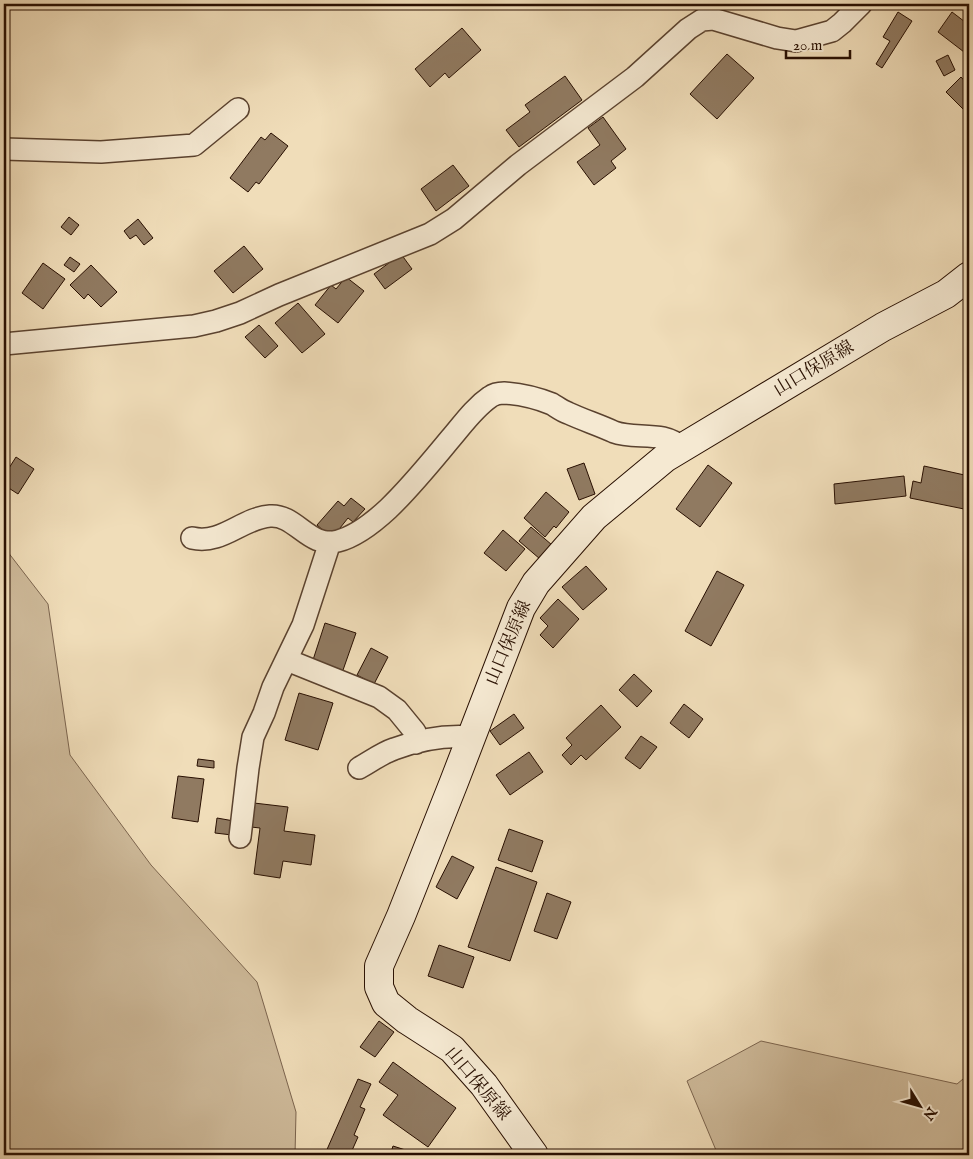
<svg xmlns="http://www.w3.org/2000/svg" width="973" height="1159" font-family="'IM FELL English','Noto Serif JP',serif">
	<rect width="100%" height="100%" fill="#f0ddb9"/>
	<filter id="stains"><feTurbulence type="fractalNoise" baseFrequency=".004" numOctaves="4"/><feColorMatrix values="0 0 0 0 .2 0 0 0 0 .09 0 0 0 0 .02 0 0 0 .5 -.17"/></filter>
	<radialGradient id="worn" r=".72"><stop offset=".6" stop-color="#630" stop-opacity="0"/><stop offset="1" stop-color="#630" stop-opacity=".3"/></radialGradient>
	<path fill="#ceba9a" stroke="#7b644e" d="M4,547L48,604L70,755L151,865L257,982L296,1112L295,1155H4Z
		M761,1041L957,1084L969,1074V1155H718L687,1081Z"/>
	<path fill="#907a61" stroke="#280f01" d="M898,12L912,21L882,68L876,64L890,41L883,37Z
		M952,12L969,25V45L964,52L938,32Z
		M462,28L481,50L449,78L445,73L430,87L415,69Z
		M727,54L754,78L717,119L690,94Z
		M948,55L955,70L944,76L936,61Z
		M565,76L582,100L519,147L506,130L530,112L525,105Z
		M961,77L969,86V115L946,92Z
		M603,117L626,149L611,161L616,168L594,185L577,162L600,145L588,128Z
		M271,133L288,146L259,184L256,182L248,192L230,178L261,137L265,140Z
		M453,165L469,186L436,211L421,189Z
		M69,217L79,225L71,235L61,227Z
		M138,219L153,238L144,245L136,235L130,239L124,231Z
		M244,246L263,269L233,293L214,271Z
		M401,254L412,269L385,289L374,274Z
		M70,257L80,264L74,272L64,265Z
		M43,263L65,279L43,309L22,293Z
		M91,265L117,292L101,307L88,294L84,299L70,285Z
		M346,277L364,291L338,323L315,305L331,285L336,289Z
		M298,303L325,334L302,353L275,323Z
		M259,325L278,346L265,358L245,337Z
		M16,457L34,469L18,494L4,485V476Z
		M584,463L595,494L579,500L567,469Z
		M708,465L732,483L700,527L676,509Z
		M924,466L969,476L967,492L969,493V510L910,498L913,481L921,483Z
		M904,476L906,496L835,504L834,484Z
		M546,492L569,512L556,528L554,526L545,537L524,518Z
		M351,498L365,509L353,522L348,518L332,538L317,525L338,501L344,506Z
		M531,527L552,545L540,559L519,541Z
		M503,530L525,549L506,571L484,553Z
		M586,566L607,589L583,610L562,587Z
		M717,571L744,585L711,646L685,631Z
		M558,599L579,619L553,648L540,635L548,626L540,618Z
		M325,623L356,633L342,673L312,663Z
		M371,648L388,657L374,684L357,675Z
		M634,674L652,691L637,707L619,690Z
		M299,693L333,703L318,750L285,740Z
		M684,704L703,719L689,738L670,723Z
		M601,705L621,727L586,760L581,755L571,765L562,755L572,745L566,738Z
		M514,714L524,728L500,745L490,731Z
		M641,736L657,747L640,769L625,758Z
		M529,752L543,772L510,795L496,775Z
		M198,759L214,761V768L197,766Z
		M178,776L204,779L198,822L172,818Z
		M254,803L288,807L284,831L315,835L311,865L283,861L280,878L254,874L260,828L251,827Z
		M217,818L234,821L232,835L215,833Z
		M509,829L543,841L532,872L498,860Z
		M452,856L474,867L457,899L436,887Z
		M496,867L537,882L510,961L468,947Z
		M547,893L571,902L557,939L534,931Z
		M439,945L474,957L463,988L428,976Z
		M379,1021L394,1032L375,1057L360,1047Z
		M393,1062L456,1108L428,1147L383,1115L398,1095L379,1082Z
		M358,1079L371,1084L360,1107L365,1109L354,1135L358,1137L350,1155H328L325,1154Z
		M393,1146L421,1155H390Z"/>
	<g fill="none" stroke-linecap="round" stroke-linejoin="round">
		<defs>
			<path id="street" d="M4,149L101,152L194,145L238,109
				M4,344L194,326L216,321L240,313L279,295L430,234L454,219L518,165L635,77L688,29L702,20L713,19L777,38L796,41L832,31L842,23L861,4
				M192,538C222,545 242,518 270,516C296,514 309,549 338,541C357,536 374,522 388,509C411,487 431,462 451,438C463,424 474,408 490,397C494,394 499,393 504,393C520,394 537,398 552,404C557,407 562,411 568,413C583,420 599,425 614,432C635,440 664,430 682,448
				M287,660L379,697L397,710L415,732L416,743
				M359,768C370,762 382,753 394,749C418,740 445,735 471,737
				M240,837L248,768L253,737L264,713L273,687L303,625L330,542"/>
			<path id="secondary" d="M534,1155L484,1085L452,1049L407,1020L386,1003L379,987V966L401,916L454,782L521,608L536,583L594,517L665,458L883,327L946,294L969,276"/>
		</defs>
		<use href="#street" stroke="#5a422f" stroke-width="24"/>
		<use href="#secondary" stroke="#280f01" stroke-width="30"/>
		<use href="#street" stroke="#f5e9d2" stroke-width="21"/>
		<use href="#secondary" stroke="#f5e9d2" stroke-width="28"/>
	</g>
	<g text-anchor="middle" dominant-baseline="central" stroke-width="4.5" stroke-linejoin="round" paint-order="stroke">
		<g font-size="18" fill="#280f01" stroke="#f5e9d2">
			<text transform="translate(814 369) rotate(-31)">山口保原線</text>
			<text transform="translate(509 643) rotate(-67)">山口保原線</text>
			<text transform="translate(477 1084) rotate(50)">山口保原線</text>
		</g>
	</g>
	<rect width="973" height="1159" fill="none" stroke="#f0ddb9" stroke-width="20"/>
	<rect x="5" y="5" width="963" height="1149" fill="none" stroke="#280f01" stroke-width="2.5"/>
	<rect x="10" y="10" width="953" height="1139" fill="none" stroke="#280f01"/>
	<g transform="translate(920 1106) rotate(127)" stroke="#f5e9d2" stroke-width="4" paint-order="stroke">
	<path d="M0-4L9 19L0 12L-9 19Z" fill="#280f01"/>
	<text y="-8" font-size="14" font-weight="bold" text-anchor="middle" fill="#280f01">N</text>
	</g>
	<path d="M786 50v8h64v-8" fill="none" stroke="#280f01" stroke-width="2.5"/>
	<text x="793" y="50" font-size="15" fill="#280f01" stroke="#f5e9d2" stroke-width="4" paint-order="stroke">20 m</text>
	<rect width="100%" height="100%" filter="url(#stains)"/>
	<rect width="100%" height="100%" fill="url(#worn)"/>
</svg>
